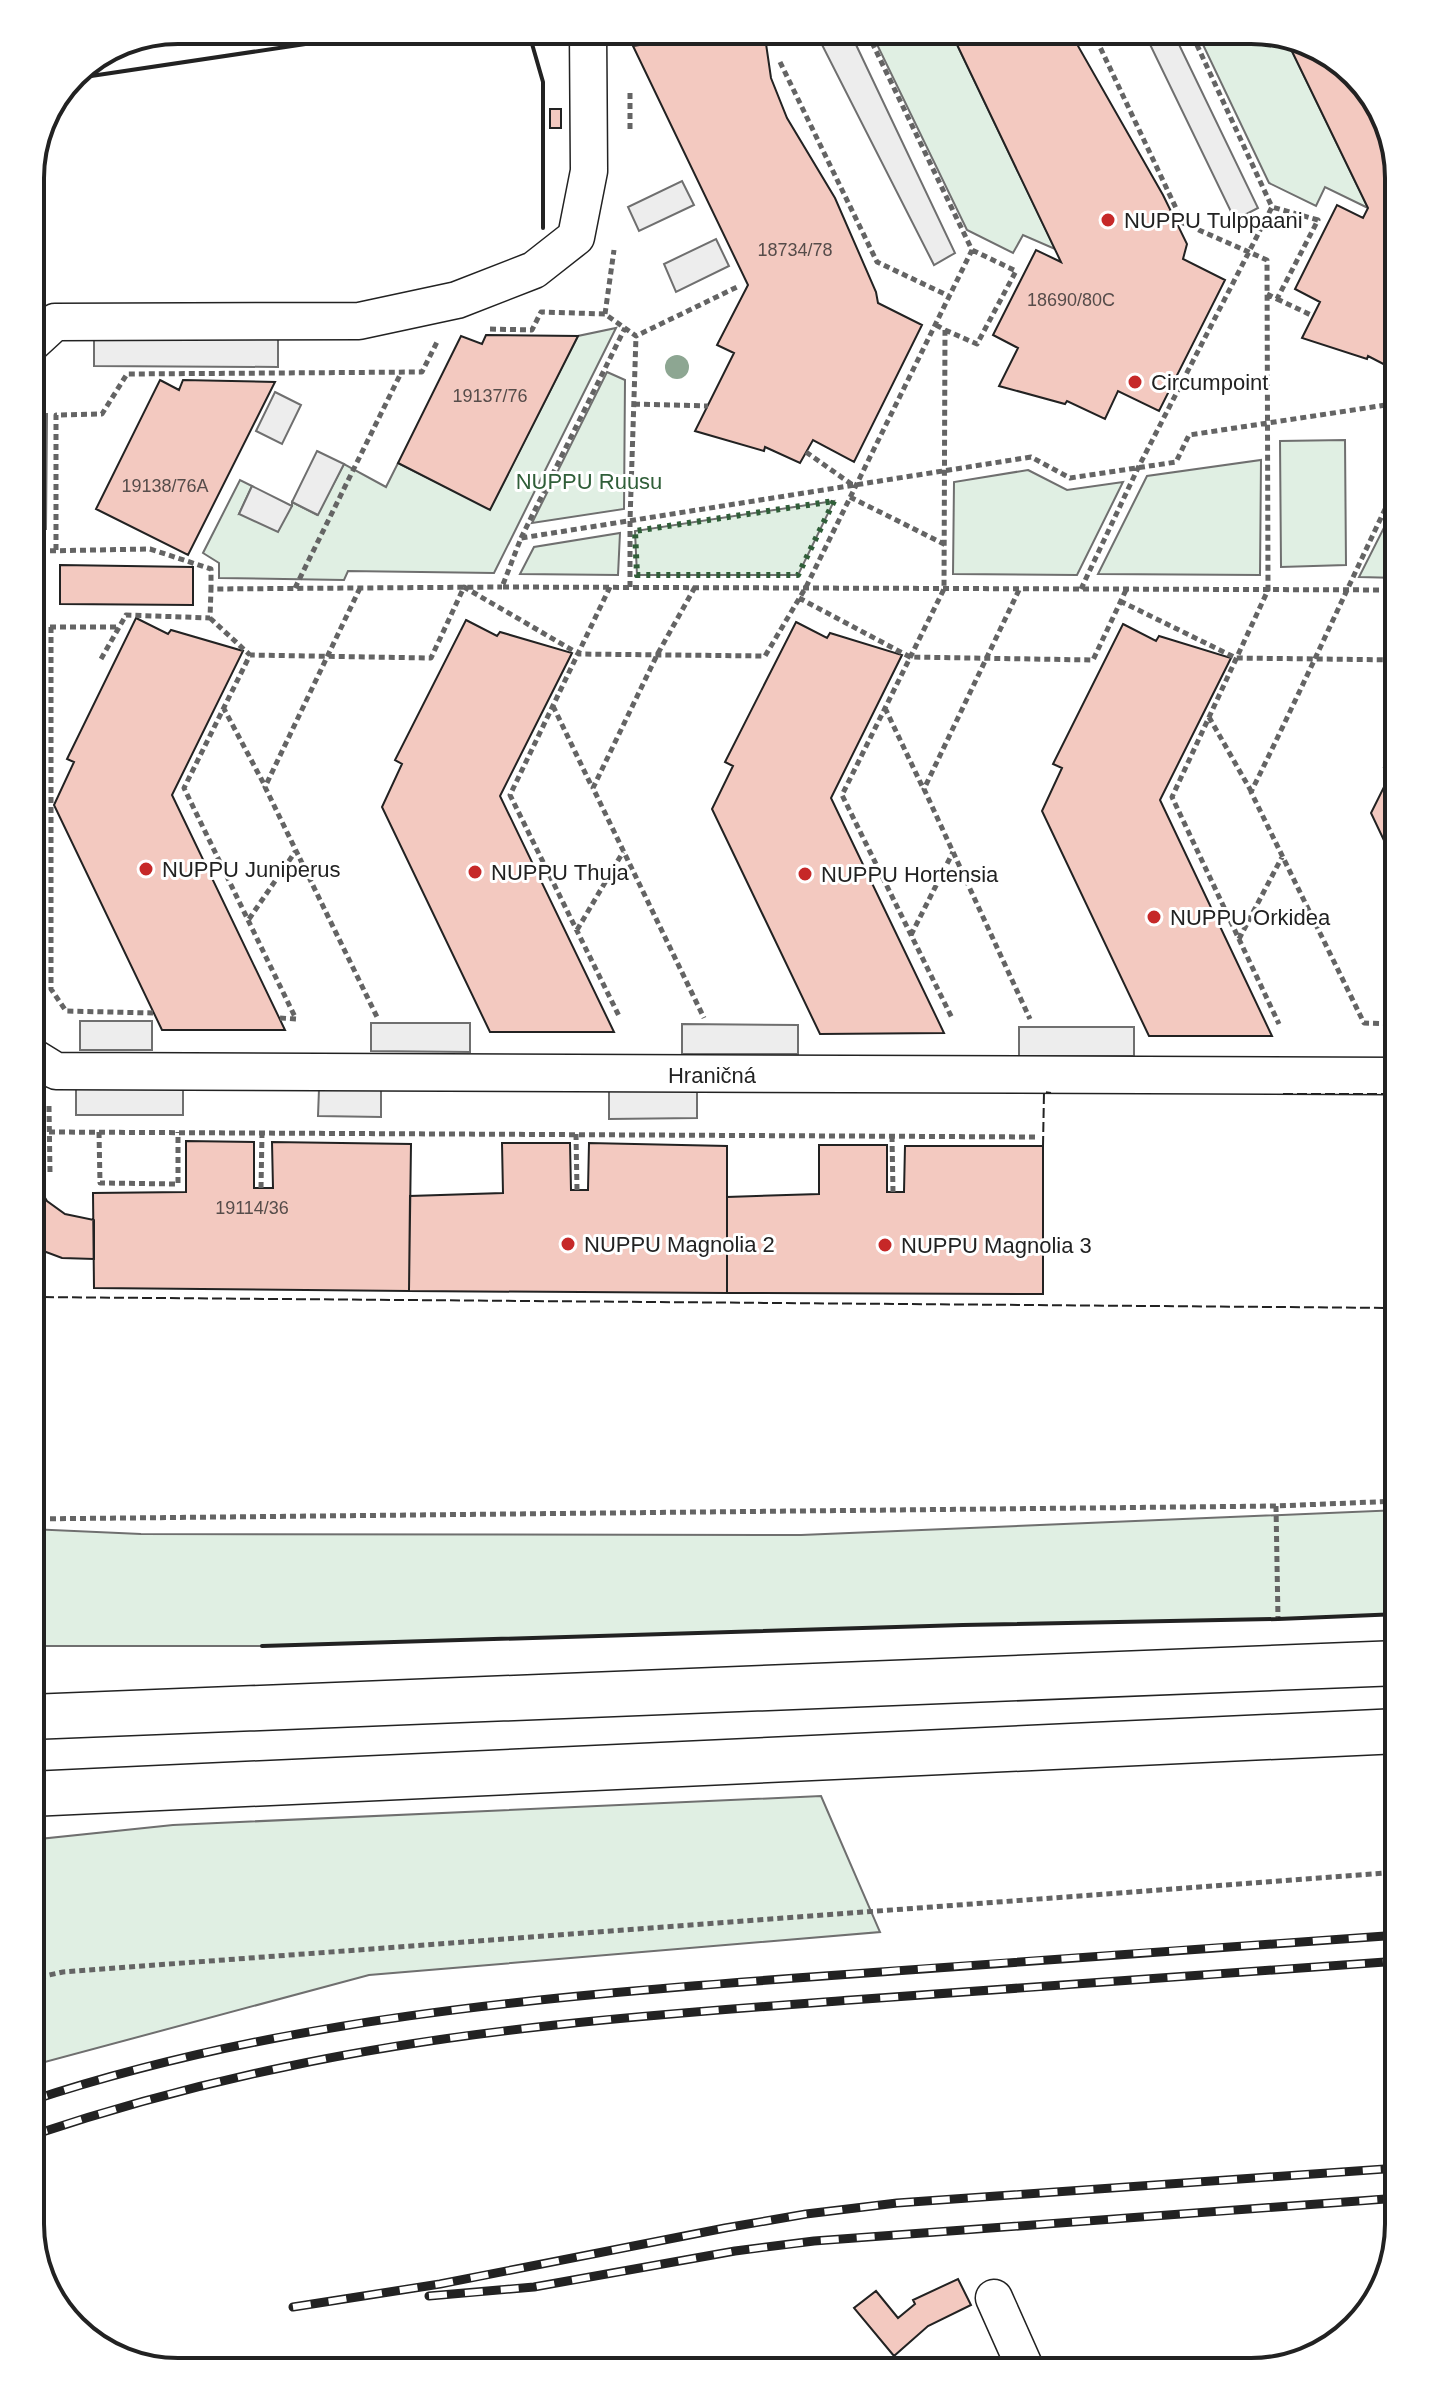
<svg xmlns="http://www.w3.org/2000/svg" width="1429" height="2402" font-family="Helvetica,sans-serif">
	<rect width="100%" height="100%" fill="#fff"/>
	<path fill="#e0efe3" stroke="#6f6f6f" stroke-width="2" d="M870,30H950L1055,249L1023,235L1013,253L967,230Z
		M1196,30H1261L1286,39L1368,208L1325,187L1316,206L1269,183Z
		M616,328L494,573L348,571L344,580L219,578V563L203,553L240,480L252,486L239,514L292,506V502L317,515L344,464L386,487L398,463L490,509L578,336Z
		M607,372L625,380L624,509L532,523Z
		M1345,440L1346,565L1281,567L1280,441Z
		M1261,460L1260,575L1098,574L1147,476Z
		M1028,470L1067,490L1123,482L1077,575L953,574L954,482Z
		M1399,498V578L1359,577Z
		M834,501L798,575H637L635,531Z
		M620,533L618,575L520,574L534,547Z
		M1399,1510V1614L1278,1619L963,1625L262,1646H30V1529L141,1534L801,1535Z
		M821,1796L880,1932L369,1975L30,2066V1840L173,1825Z"/>
	<path fill="#ededed" stroke="#6f6f6f" stroke-width="2" d="M849,30L955,253L934,265L815,31Z
		M1143,30H1172L1258,208L1235,220Z
		M682,181L694,205L639,231L628,207Z
		M716,239L729,266L676,292L664,264Z
		M94,336L278,338V367L94,366Z
		M275,392L301,405L282,444L256,431Z
		M30,414H47L46,529H30Z
		M317,451L344,464L318,515L292,502Z
		M252,486L292,506L278,532L239,514Z
		M30,637H45L44,960H30Z
		M80,1021H152V1050H80Z
		M371,1023H470V1052L371,1051Z
		M682,1024L798,1025V1054H682Z
		M1019,1027H1134V1056H1019Z
		M76,1087L183,1088V1115H76Z
		M319,1089H381V1117L318,1116Z
		M609,1090L697,1091V1118L609,1119Z"/>
	<path fill="#f3c9c0" stroke="#222" stroke-width="2" d="M718,30H764L771,78L787,118L835,198L876,292L878,303L922,325L854,462L813,440L800,463L765,447L764,451L695,431L734,353L717,345L748,285L633,46L711,34Z
		M950,30H1075L1078,46L1163,195L1187,244L1183,259L1225,280L1159,411L1118,391L1105,419L1067,401L1065,404L999,386L1018,348L993,335L1036,250L1061,262Z
		M1286,39L1334,55L1384,113L1399,178L1397,371L1368,356L1367,359L1302,338L1320,302L1295,289L1337,205L1363,218L1368,208Z
		M550,109H561V128H550Z
		M486,335L578,336L490,510L398,463L461,336L482,344Z
		M160,380L179,390L183,380L275,382L188,555L96,509Z
		M60,565L193,567V605L60,604Z
		M136,618L168,634L171,630L243,651L172,795L285,1030H162L54,805L74,762L67,759Z
		M466,620L497,636L500,632L572,653L500,796L614,1032H490L382,807L402,764L395,760Z
		M796,622L827,638L830,633L902,655L831,798L944,1033L820,1034L712,809L733,766L725,762Z
		M1123,624L1156,641L1159,636L1231,658L1160,800L1272,1036H1149L1042,811L1062,768L1053,764Z
		M1399,736V872L1371,813L1392,771L1384,767Z
		M186,1141L254,1142V1188H273L272,1142L411,1144L409,1291L94,1288L93,1193L186,1192Z
		M502,1143H570L571,1190H588L589,1143L727,1146V1293L409,1291L410,1196L503,1193Z
		M819,1145H887V1192H904L905,1146H1043V1294L727,1293V1197L819,1194Z
		M30,1173L47,1201L65,1214L94,1220V1259L62,1258L30,1246Z
		M958,2279L971,2305L928,2326L894,2356L854,2308L876,2291L898,2318L915,2304L913,2300Z"/>
	<g fill="none" stroke-linecap="round" stroke-linejoin="round">
		<defs>
			<path id="minor" d="M30,345L55,322L359,321L457,300L534,270L576,237L589,171L588,30
				M30,1055L56,1071L1399,1076
				M994,2298L1027,2372"/>
			<path id="motorway" d="M30,1717L1399,1663
				M30,1794L1399,1731"/>
		</defs>
		<use href="#minor" stroke="#222" stroke-width="39"/>
		<use href="#motorway" stroke="#222" stroke-width="47"/>
		<path stroke="#646464" stroke-width="5" stroke-dasharray="6 4" stroke-linecap="butt" d="M804,30L807,44
			M1092,30L1183,223L1267,260L1268,590L1172,797L1279,1024
			M780,62L877,262L949,296
			M630,129V91
			M1267,294L1277,299L1318,220L1272,207
			M1277,299L1313,316
			M605,314L614,250
			M936,325L945,330L944,589L842,795L952,1018
			M490,329L532,330L541,312L605,314L636,336L737,287
			M945,330L977,344L1016,271L972,250
			M634,404L708,406
			M806,452L854,486
			M850,497L946,545
			M521,538L625,328
			M56,550V415L102,414L127,374L422,372L437,342
			M40,551L150,549L211,569V589
			M610,587L510,795L620,1018
			M630,587V521L636,336
			M695,587L657,655L593,788L704,1018
			M295,588L401,373
			M360,588L265,787L377,1017
			M1081,589L1138,468L1272,207L1190,30
			M1019,590L924,789L1030,1019
			M1399,590L502,587L521,538L1031,457L1070,478L1176,462L1189,435L1399,403
			M799,598L910,657L1093,660L1126,590
			M1120,601L1236,658L1399,660
			M210,618L250,655
			M30,627H119
			M51,627V989L66,1011L153,1013
			M101,659L126,615L210,618L211,589L502,587
			M553,706L592,787
			M223,707L265,786
			M885,708L923,788
			M1209,717L1251,791
			M249,919L295,852
			M577,930L623,852
			M911,935L953,852
			M1239,939L1282,857
			M280,1018L296,1019L184,788L250,655L431,658L464,587L579,654L765,656L806,587L972,250L866,30
			M1399,1024L1364,1023L1251,792C1302,689 1349,584 1399,480
			M49,1106L50,1173
			M49,1132L1039,1137
			M99,1132L100,1183L178,1184V1132
			M576,1134L577,1190
			M892,1136L893,1192
			M261,1188L262,1133
			M1276,1506L1278,1619
			M30,1519L1276,1506L1399,1501
			M30,1979L63,1972L1399,1872"/>
		<use href="#minor" stroke="#fff" stroke-width="36"/>
		<use href="#motorway" stroke="#fff" stroke-width="44"/>
		<defs>
			<path id="rail" d="M30,2101C277,2019 539,1997 796,1978C997,1963 1198,1949 1399,1935
				M30,2136C114,2108 198,2085 285,2067C471,2027 662,2014 851,2000C1034,1987 1216,1974 1399,1961
				M429,2296L534,2287L735,2251L814,2241L1399,2198
				M293,2307L440,2284L725,2228L806,2214L897,2203L1399,2168"/>
		</defs>
		<use href="#rail" stroke="#222" stroke-width="9"/>
		<use href="#rail" stroke="#fff" stroke-width="6" stroke-dasharray="18" stroke-linecap="butt"/>
		<path stroke="#2f5e38" stroke-width="6" stroke-dasharray="4 6" stroke-linecap="butt" d="M834,501L798,575H637L635,531Z"/>
		<path stroke="#222" stroke-width="2" stroke-dasharray="10 4" stroke-linecap="butt" d="M1283,1094H1399
			M1043,1146L1044,1092L1051,1093
			M30,1297L1399,1308"/>
		<path stroke="#222" stroke-width="4" d="M528,30L543,82V228
			M71,79L399,30
			M262,1646L963,1625L1278,1619L1399,1614"/>
	</g>
	<circle fill="#8da692" cx="677" cy="367" r="12"/>
	<g fill="#c62828" stroke="#fff" stroke-width="3">
		<circle cx="1108" cy="220" r="8"/>
		<circle cx="1135" cy="382" r="8"/>
		<circle cx="146" cy="869" r="8"/>
		<circle cx="475" cy="872" r="8"/>
		<circle cx="805" cy="874" r="8"/>
		<circle cx="1154" cy="917" r="8"/>
		<circle cx="568" cy="1244" r="8"/>
		<circle cx="885" cy="1245" r="8"/>
	</g>
	<g text-anchor="middle" dominant-baseline="central" stroke-width="6" stroke-linejoin="round" paint-order="stroke">
		<g font-size="18" fill="#564c4a">
			<text x="795" y="250">18734/78</text>
			<text x="1071" y="300">18690/80C</text>
			<text x="490" y="396">19137/76</text>
			<text x="165" y="486">19138/76A</text>
			<text x="252" y="1208">19114/36</text>
		</g>
		<g font-size="22" fill="#222" stroke="#fff" text-anchor="start">
			<text x="1124" y="220">NUPPU Tulppaani</text>
			<text x="1151" y="382">Circumpoint</text>
			<text x="162" y="869">NUPPU Juniperus</text>
			<text x="491" y="872">NUPPU Thuja</text>
			<text x="821" y="874">NUPPU Hortensia</text>
			<text x="1170" y="917">NUPPU Orkidea</text>
			<text x="584" y="1244">NUPPU Magnolia 2</text>
			<text x="901" y="1245">NUPPU Magnolia 3</text>
		</g>
		<g font-size="22" fill="#2f5e38" stroke="#fff">
			<text x="589" y="481">NUPPU Ruusu</text>
		</g>
		<g font-size="22" fill="#222" stroke="#fff">
			<text x="712" y="1075">Hraničná</text>
		</g>
	</g>
	<path d="M0 0H1429V2402H0ZM178 44H1251A134 134 0 0 1 1385 178V2224A134 134 0 0 1 1251 2358H178A134 134 0 0 1 44 2224V178A134 134 0 0 1 178 44Z" fill="#fff" fill-rule="evenodd"/>
	<path fill="none" stroke="#222" stroke-width="4" d="M178 44H1251A134 134 0 0 1 1385 178V2224A134 134 0 0 1 1251 2358H178A134 134 0 0 1 44 2224V178A134 134 0 0 1 178 44Z"/>
</svg>
